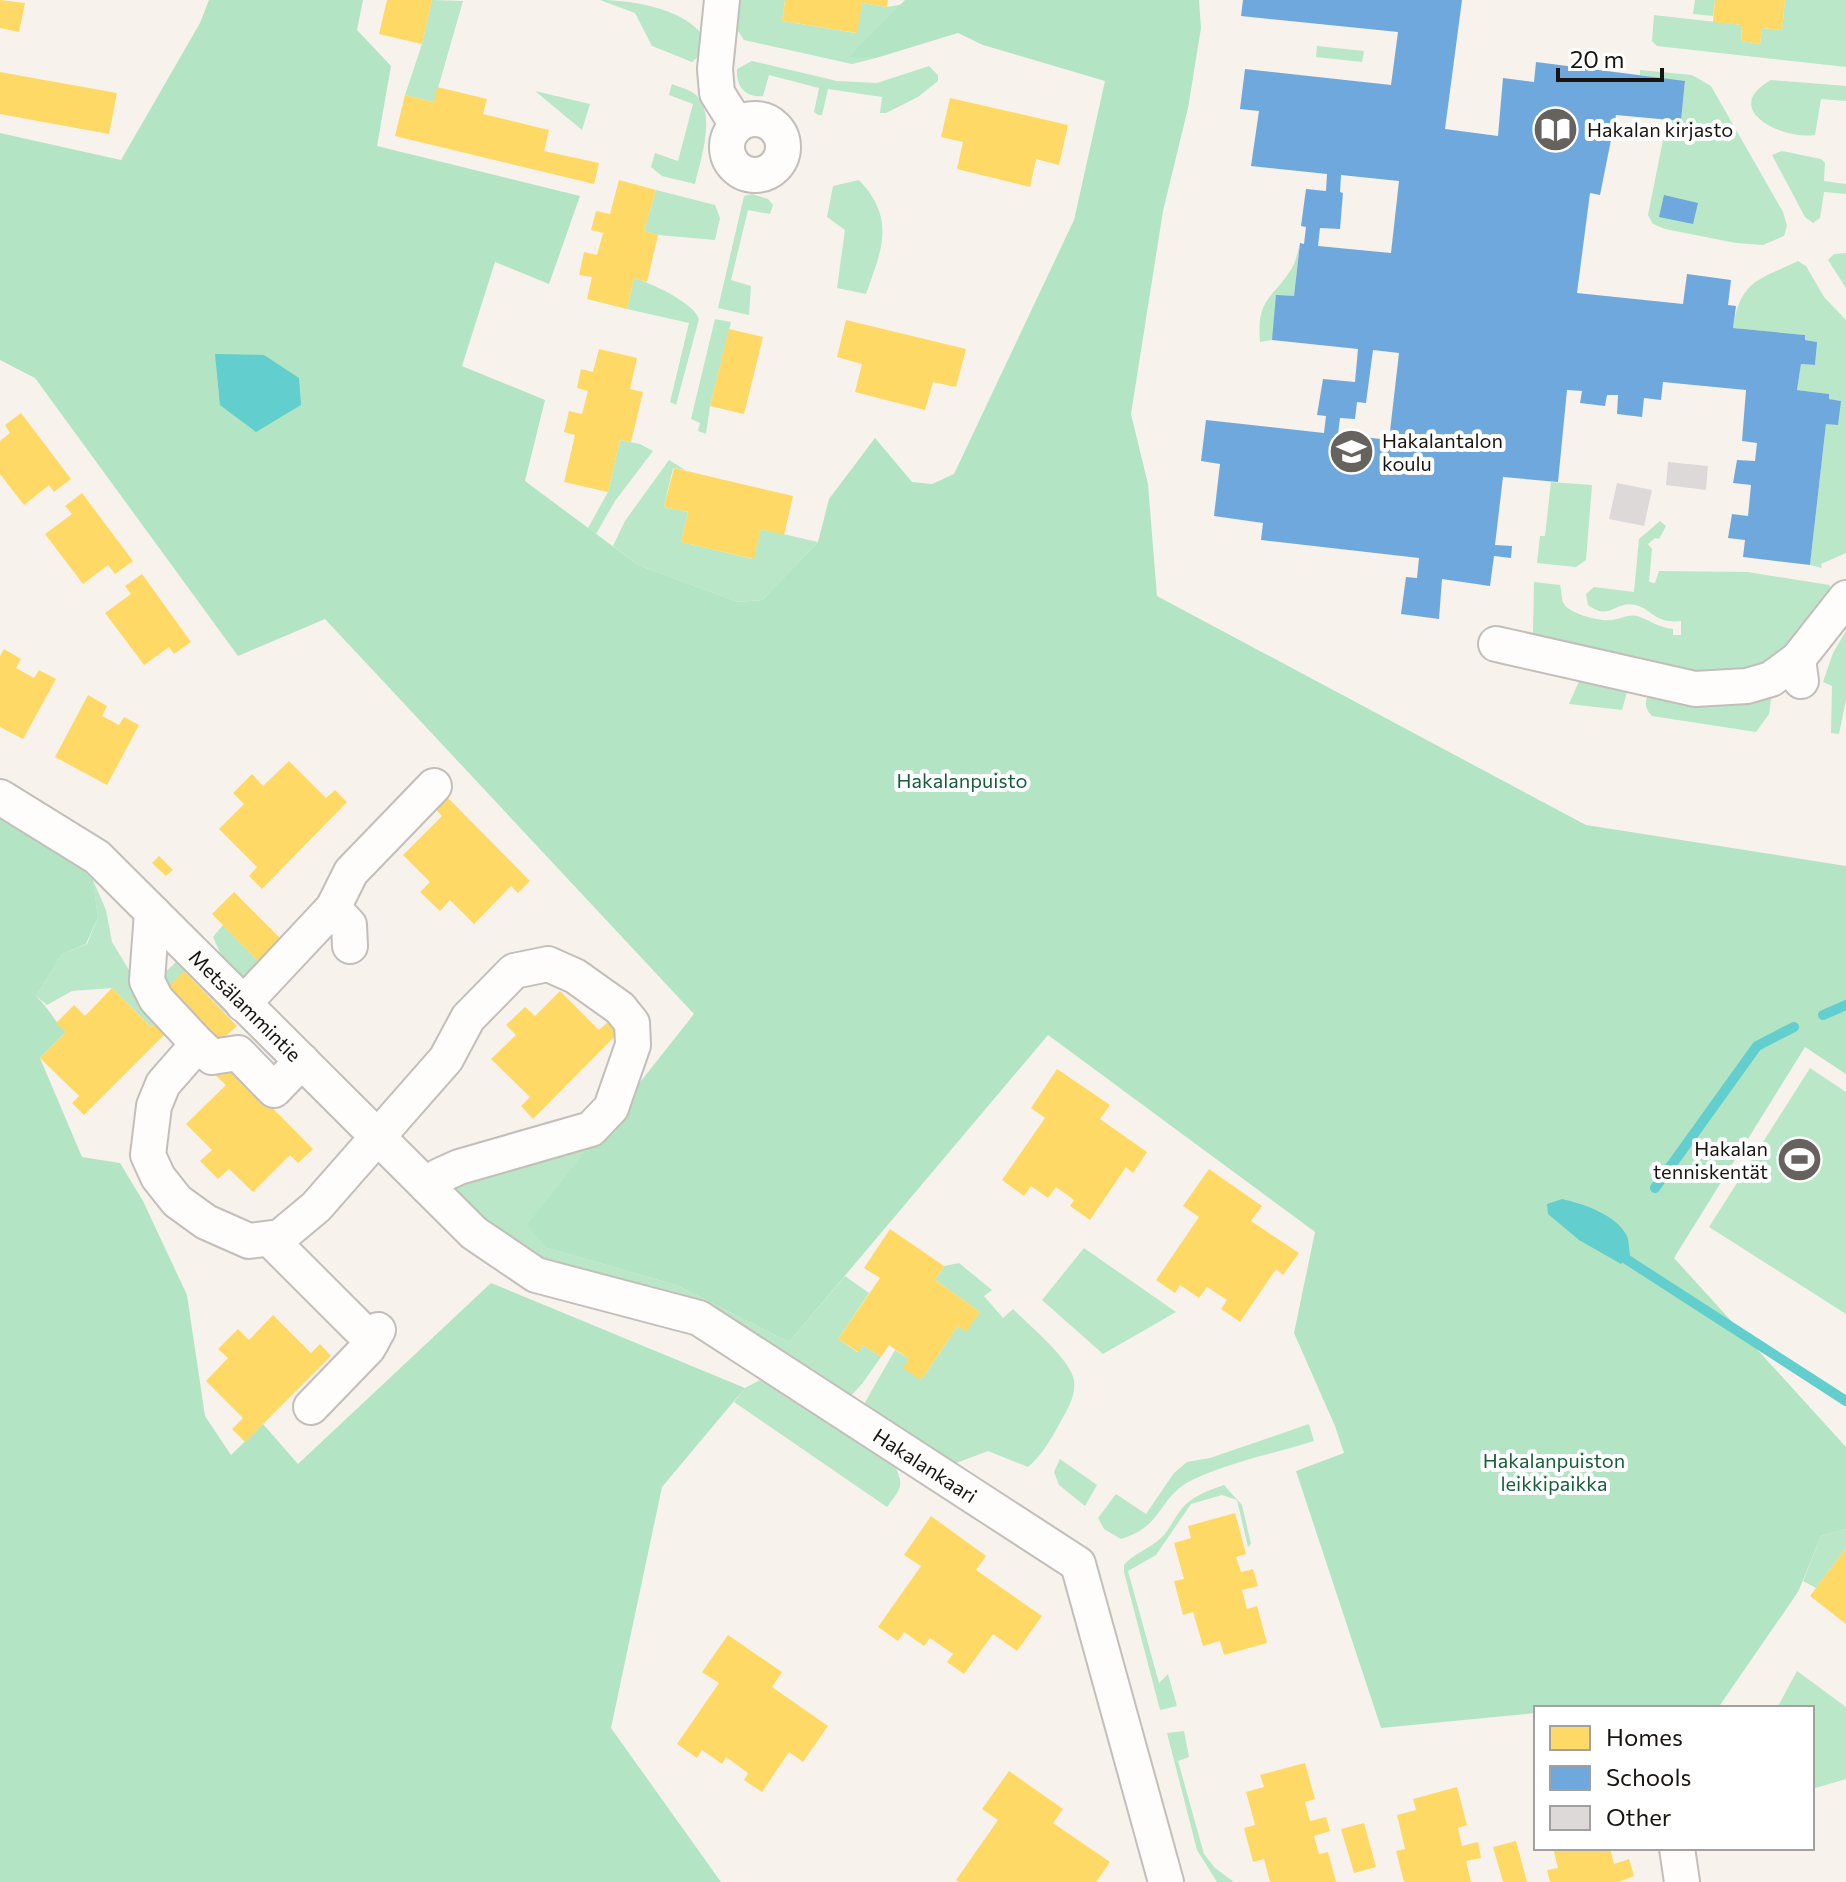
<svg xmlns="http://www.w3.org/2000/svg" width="1846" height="1882" font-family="Commissioner,sans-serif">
	<rect width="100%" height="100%" fill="#f8f2ec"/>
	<path fill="#b9e7c8" d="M432,0L463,1L434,102L405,95L422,44Z
		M600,0C630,0 680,8 700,32L699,56L692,62L652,46L635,13Z
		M738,0H785L782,21L856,33L862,3L887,7L904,4L849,56L876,58L852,64L744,40L736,28Z
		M1695,0H1715L1713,16L1693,14Z
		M1785,0H1846V67L1657,46L1652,41L1654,15L1742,25L1741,41L1760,44L1762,28L1782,30Z
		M1317,46L1364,51L1362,62L1316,57Z
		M752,61L837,81L877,83L929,66L938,75V81L918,97L886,113H880L882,97L828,89L822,115H818L814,112L819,88L769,75L763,96C746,98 736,87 737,69Z
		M1640,70L1692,75L1711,86L1783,212L1787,226L1784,236L1763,245L1736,243L1665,229L1653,224L1648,215L1667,120L1681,121L1685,82L1640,75Z
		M1771,80L1846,86V101L1821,99L1815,135C1782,140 1719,109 1771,80Z
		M672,84C679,87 691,90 696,95C717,114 700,161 695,184L662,176L651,167L655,153L678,161L693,104L669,95Z
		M535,91L590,104L582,130Z
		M1782,151L1821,159L1825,163L1824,181L1846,184V194L1824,192L1820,218L1813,223L1805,217L1772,155Z
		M859,180C896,219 882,249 866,294L837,288L845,230L827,217L833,186Z
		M656,190L715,205L720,218L715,240L658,235L644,231Z
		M752,194L768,199L773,205L770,214L748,210L731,280L751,286L749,315L718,308L744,196Z
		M1300,243L1294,296L1272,340L1260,342C1256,298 1273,299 1292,268C1296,261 1298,251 1300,243Z
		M1846,253V288L1828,260L1834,254Z
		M1798,261L1806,266L1824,297L1846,320V553L1821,564L1822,568L1810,565L1826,424L1841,401L1829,399V394L1797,390L1801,364L1815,365L1816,342L1805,340L1804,335L1733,328C1740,280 1759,280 1798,261Z
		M634,278C651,283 693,302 699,319L676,405L670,402L689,323L627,309Z
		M715,319L731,322L710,406L706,434L698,431L700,423L691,419Z
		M620,440L640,444L653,451L615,501L596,534L588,528L608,492Z
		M669,460L685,470L673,468L664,507L688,512L681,542L753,559L761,529L818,542L762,600L738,602L638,565L613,546L625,521Z
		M1551,482L1592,485L1586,560L1576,567L1537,563L1540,536H1545Z
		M1660,521L1666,526L1659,539L1655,538L1648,544L1652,549L1649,582L1655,583L1659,571L1748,572L1829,585L1832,592L1830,605L1763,672L1704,680L1603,656L1559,639L1533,634L1534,582L1560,585C1562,591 1561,600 1564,604C1570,614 1601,622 1612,620C1620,619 1629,614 1637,616C1650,620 1659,628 1673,629V635H1681V621C1654,624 1653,609 1635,605C1615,600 1610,622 1588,605L1586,594L1594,587L1634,592L1639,539Z
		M1846,631V700L1839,734L1831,733L1832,686L1823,682L1833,653Z
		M1580,679L1623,685L1627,692L1622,710L1569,704Z
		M1773,686L1769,714L1756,732L1652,716C1643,707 1645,700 1651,690Z
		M93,880L106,910L112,942L129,970L140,980L160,1018L151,1027L112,988L72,991L47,1005L36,996L62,954L87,944L98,917Z
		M223,925L266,969L247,984L222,957L213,937Z
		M179,959L234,1014L230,1018L185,972L167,989L157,980Z
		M1810,1068L1846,1092V1314L1709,1227Z
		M593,1142L547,1248L676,1285L789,1342L845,1276L869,1293L838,1339L857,1352L863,1345L881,1357L862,1384L845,1402L525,1255L445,1186Z
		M1084,1248L1176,1312L1103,1354L1042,1300Z
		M959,1263L992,1290L984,1296L1003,1318L1013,1309C1028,1324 1071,1360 1074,1380C1076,1396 1068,1408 1061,1421C1052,1438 1042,1455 1028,1467L988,1451L951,1465L860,1411L895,1350L909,1359L921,1380L958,1326L966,1331L980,1312L935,1280L944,1266Z
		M766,1377L895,1466C905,1487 900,1489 887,1507L734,1402L745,1388Z
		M1309,1424L1314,1441C1273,1454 1228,1462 1190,1481C1157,1499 1164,1526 1121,1539L1104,1529L1098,1518L1116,1494L1146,1514L1174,1473L1187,1462L1210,1458Z
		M1060,1459L1097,1485L1085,1506L1059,1485L1054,1472Z
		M1224,1485L1242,1505L1251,1544L1248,1547L1237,1500L1222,1495L1191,1504L1156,1555L1128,1571L1159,1683L1168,1674L1177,1706L1160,1710L1124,1572V1565C1134,1553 1149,1549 1161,1538C1169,1531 1173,1520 1180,1511C1191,1496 1207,1491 1224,1485Z
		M1846,1529V1548L1816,1588L1803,1581L1821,1536Z
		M1797,1671L1846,1707V1779L1812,1789V1708H1777Z
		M1184,1731L1189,1757L1178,1761L1204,1854L1215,1868L1234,1882H1217L1197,1850L1167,1733Z"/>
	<path fill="#b3e5c5" d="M209,0H363L357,30L391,66L377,146L580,196L549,284L495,262L462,366L545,400L525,481L638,565L738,602L762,600L818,542L829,499L875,438L912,482L932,484L954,474L1074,220L1105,81L983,45L958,33L876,58L848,57L905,0H1199L1201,28L1188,108L1163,211L1131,414L1148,484L1157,596L1586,825L1846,866V1074L1805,1047L1674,1258L1846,1447V1529L1821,1536L1798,1592L1718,1708H1536V1713L1381,1728L1296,1471L1344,1453L1335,1426L1294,1333L1315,1232L1048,1035L789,1342L676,1285L547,1248L527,1225L694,1014L325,619L238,656L35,378L0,360V133L121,160L200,23Z
		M0,817L78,865L93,880L98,917L86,944L62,954L36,996C48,1007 54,1021 66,1032L40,1058L82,1157L120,1163L143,1201L187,1295L205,1416L231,1455L263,1424L298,1464L491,1283L745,1388L662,1487L611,1728L721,1882H0Z"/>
	<path fill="#62cecd" d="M215,354L264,355L299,378L301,405L256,432L220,405Z
		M1562,1199C1583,1204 1616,1214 1627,1236C1629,1241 1629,1250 1630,1255L1621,1264L1579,1240L1548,1214L1547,1204Z"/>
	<path fill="#ffd966" d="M0,0L25,3L19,32L0,28Z
		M387,0H432L422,44L379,34Z
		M785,0H888L887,7L862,3L857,33L782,21Z
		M1715,0H1785L1782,30L1762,28L1760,44L1741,41L1742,25L1713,22Z
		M0,72L117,93L109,134L0,114Z
		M437,87L487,99L483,114L549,130L544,151L599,163L594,184L395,136L405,95L434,102Z
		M950,98L1068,125L1059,165L1036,159L1030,187L957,169L963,142L941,137Z
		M619,180L656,190L644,231L658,235L647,282L634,278L627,309L587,299L592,277L579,275L584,252L597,255L603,233L591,230L596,211L610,214Z
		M846,320L966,349L956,387L933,382L925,410L855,392L862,364L837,357Z
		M729,329L763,337L744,414L710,406Z
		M599,349L637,358L630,389L643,392L631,442L620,440L608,492L564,482L575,435L564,432L569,411L582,414L588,391L577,388L581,369L593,372Z
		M21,413L71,479L54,492L49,485L24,505L0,474V441L10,433L5,425Z
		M674,468L793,496L784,535L761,529L754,559L681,542L688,512L664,507Z
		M82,493L133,561L115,574L108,565L83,584L45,534L72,514L65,506Z
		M142,574L191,642L174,654L169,647L144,665L105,613L131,594L125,586Z
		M4,649L21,659L16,668L34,678L39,670L56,679L23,739L0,727V656Z
		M88,695L107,706L102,716L119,725L124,717L139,725L107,785L55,757Z
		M289,761L326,798L335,790L347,802L262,889L249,876L257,867L219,829L244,804L233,793L252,774L263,786Z
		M446,796L530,881L518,893L511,886L474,924L450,900L440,911L420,892L430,882L403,855L442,816L434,808Z
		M159,856L173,870L166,876L152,863Z
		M234,892L288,946L266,969L212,914Z
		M184,971L237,1026L214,1047L161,994Z
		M112,988L151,1027L160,1018L170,1029L84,1115L72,1103L79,1096L40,1058L66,1032L56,1023L74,1005L85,1016Z
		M560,991L599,1030L608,1022L618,1033L533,1119L521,1106L530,1097L491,1059L516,1035L506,1025L525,1007L535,1016Z
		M228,1063L313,1149L298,1163L290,1155L253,1192L229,1169L218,1179L200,1161L212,1150L186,1124L226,1085L216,1076Z
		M1057,1069L1110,1105L1100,1119L1147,1152L1133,1173L1126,1167L1090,1220L1070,1206L1074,1200L1056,1187L1048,1198L1031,1186L1024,1196L1002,1180L1045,1118L1031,1108Z
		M1209,1169L1262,1206L1251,1221L1299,1253L1283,1275L1276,1269L1240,1322L1221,1309L1227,1300L1207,1287L1199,1298L1180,1285L1175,1293L1156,1280L1199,1217L1183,1206Z
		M890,1229L944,1266L935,1280L980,1312L966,1332L958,1326L921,1380L903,1368L909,1359L889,1345L881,1357L863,1345L858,1352L838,1339L880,1278L864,1268Z
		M273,1315L311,1353L320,1344L331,1356L245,1442L232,1429L243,1418L206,1381L228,1358L218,1349L238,1329L249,1340Z
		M1235,1513L1246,1554L1236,1557L1241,1572L1253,1569L1258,1586L1242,1590L1247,1609L1257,1606L1267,1643L1224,1655L1220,1641L1203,1646L1193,1612L1183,1615L1174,1581L1184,1579L1174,1543L1191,1538L1188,1526Z
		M931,1516L986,1556L976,1570L1042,1616L1017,1651L993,1634L964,1674L947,1662L953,1654L930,1638L924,1646L904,1632L898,1641L878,1627L921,1566L904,1555Z
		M1846,1548V1624L1810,1596Z
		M728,1635L782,1672L772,1687L828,1726L803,1762L789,1752L762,1792L744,1780L748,1773L726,1757L722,1764L702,1750L697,1758L677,1744L719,1683L702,1672Z
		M1305,1763L1315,1799L1305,1802L1310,1821L1326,1817L1330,1831L1314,1836L1319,1854L1328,1852L1336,1882H1270L1264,1859L1253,1862L1244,1828L1255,1825L1246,1792L1264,1787L1260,1775Z
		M1009,1771L1063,1809L1053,1823L1110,1862L1096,1882H959L956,1880L998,1820L982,1809Z
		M1457,1787L1467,1825L1458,1828L1462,1846L1478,1842L1481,1858L1466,1861L1471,1882H1404L1396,1851L1405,1849L1397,1815L1416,1810L1413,1799Z
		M1364,1823L1376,1867L1354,1873L1341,1829Z
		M1516,1841L1527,1882H1503L1493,1847Z
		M1553,1848H1610L1614,1864L1629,1859L1634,1876L1618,1882H1550L1547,1870L1558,1868Z"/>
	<path fill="#6fa8dc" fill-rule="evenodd" d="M1243,0H1462L1445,129L1498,136L1503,78L1534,82L1536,62L1685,81L1681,121L1616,115L1600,195L1590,193L1577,293L1683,304L1687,274L1731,280L1728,305L1736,306L1733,328L1805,335V340L1817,342L1815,365L1801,364L1797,390L1829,394V399L1841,401L1838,425L1826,424L1810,565L1743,557L1745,540L1728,538L1732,514L1748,516L1751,485L1733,483L1737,460L1755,461L1757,443L1742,441L1746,390L1663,382L1661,400L1644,398L1642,417L1617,414L1618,395H1607L1605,406L1580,403L1582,391L1567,390L1558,482L1503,477L1495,545L1512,546L1511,558L1494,556L1490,586L1442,579L1439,619L1401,614L1406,577L1417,578L1419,558L1261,540L1263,523L1214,516L1220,464L1201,461L1206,420L1324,433L1326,416L1317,415L1323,379L1355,382L1358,349L1272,340L1276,295L1294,296L1300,243L1304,244L1306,227L1301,226L1306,189L1326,191L1327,174L1251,166L1259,111L1240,109L1245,69L1391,85L1398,32L1241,16ZM1341,175L1399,181L1391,253L1318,246L1320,228L1340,229L1343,193L1340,192ZM1373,350L1399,353L1389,440L1338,434L1340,418L1355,419L1357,402L1366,403Z
		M1664,195L1698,203L1693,224L1659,217Z"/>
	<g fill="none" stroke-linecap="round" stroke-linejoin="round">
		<path stroke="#62cecd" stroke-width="10" d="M1823,1015L1846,1005
			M1655,1188L1757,1046L1794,1027
			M1626,1259L1846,1401"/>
	</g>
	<path fill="#ddd9d8" d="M1668,462L1708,466L1706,490L1666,485Z
		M1617,483L1652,490L1644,526L1609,519Z"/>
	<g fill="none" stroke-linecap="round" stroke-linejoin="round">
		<defs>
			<g id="minor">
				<path d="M722,0L715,69L717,93L737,125"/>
				<circle cx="755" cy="147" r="28"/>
				<path d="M1496,644L1695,689L1747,686L1771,679L1798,659"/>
				<path d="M1801,681L1798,659L1846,598"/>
				<path id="s1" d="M0,797L97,857L474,1233L536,1275L699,1318L1078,1564L1166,1882"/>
				<path d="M333,908L351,872L434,786"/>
				<path d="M152,912L147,981L156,999L198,1044L163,1084L154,1106L148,1155L158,1177L177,1201L206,1222L249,1241L280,1237L316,1207L446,1059L468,1018L514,971L548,964L575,976L620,1008L632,1023L633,1045L611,1108L591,1129L459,1167L439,1176L427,1186"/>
				<path d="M243,1004L333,908L349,925L350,946"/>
				<path d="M198,1044L212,1057L238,1053L274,1090L302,1061"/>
				<path d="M270,1239L372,1341"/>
				<path d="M311,1407L368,1348L378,1330"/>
				<path d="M1677,1848L1682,1882"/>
			</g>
		</defs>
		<use href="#minor" stroke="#c3beb9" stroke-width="38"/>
		<use href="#minor" stroke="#fefdfc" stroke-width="34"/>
	</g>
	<defs>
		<symbol id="library-disc" viewBox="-11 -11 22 22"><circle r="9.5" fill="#66625d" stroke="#fff"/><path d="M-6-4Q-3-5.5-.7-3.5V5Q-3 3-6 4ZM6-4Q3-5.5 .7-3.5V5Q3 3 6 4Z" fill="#fff"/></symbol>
		<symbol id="school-disc" viewBox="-11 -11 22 22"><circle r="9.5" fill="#66625d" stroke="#fff"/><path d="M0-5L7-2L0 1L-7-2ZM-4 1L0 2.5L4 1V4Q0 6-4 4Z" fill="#fff"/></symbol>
		<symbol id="stadium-disc" viewBox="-11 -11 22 22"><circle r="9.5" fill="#66625d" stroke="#fff"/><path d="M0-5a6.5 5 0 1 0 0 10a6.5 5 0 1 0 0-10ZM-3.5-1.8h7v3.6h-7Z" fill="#fff"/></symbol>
	</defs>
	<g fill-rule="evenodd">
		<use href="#library-disc" x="1530" y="104" width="51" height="51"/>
		<use href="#school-disc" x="1326" y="426" width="51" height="51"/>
		<use href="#stadium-disc" x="1774" y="1134" width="51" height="51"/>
	</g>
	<g text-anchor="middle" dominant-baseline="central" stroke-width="8" stroke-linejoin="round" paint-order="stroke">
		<g font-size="20" fill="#181410" stroke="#fff" text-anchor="start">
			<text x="1587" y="129">Hakalan kirjasto</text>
			<text x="1382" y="440">Hakalantalon<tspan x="1382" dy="23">koulu</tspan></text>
			<text x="1768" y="1148" text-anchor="end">Hakalan<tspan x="1768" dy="23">tenniskentät</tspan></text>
		</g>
		<g font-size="20" fill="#155d3b" stroke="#fff">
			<text x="962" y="780">Hakalanpuisto</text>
			<text x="1554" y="1460">Hakalanpuiston<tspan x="1554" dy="23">leikkipaikka</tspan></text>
		</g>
		<g font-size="20" fill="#181410" stroke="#fff">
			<text stroke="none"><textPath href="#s1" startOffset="324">Metsälammintie</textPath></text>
			<text stroke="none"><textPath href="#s1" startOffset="1160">Hakalankaari</textPath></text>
		</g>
	</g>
	<rect x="1534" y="1706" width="280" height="144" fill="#ffffff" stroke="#a3a19f" stroke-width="2"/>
	<rect x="1550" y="1726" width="40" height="24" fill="#ffd966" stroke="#a3a19f" stroke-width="2"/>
	<text x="1606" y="1746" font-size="24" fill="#181410">Homes</text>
	<rect x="1550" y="1766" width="40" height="24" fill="#6fa8dc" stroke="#a3a19f" stroke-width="2"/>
	<text x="1606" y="1786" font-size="24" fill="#181410">Schools</text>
	<rect x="1550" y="1806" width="40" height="24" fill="#ddd9d8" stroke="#a3a19f" stroke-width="2"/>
	<text x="1606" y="1826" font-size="24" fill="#181410">Other</text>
	<path d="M1558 68v12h104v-12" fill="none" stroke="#181410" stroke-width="4"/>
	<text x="1570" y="68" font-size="24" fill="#181410" stroke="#ffffff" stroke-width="6" paint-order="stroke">20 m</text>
</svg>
